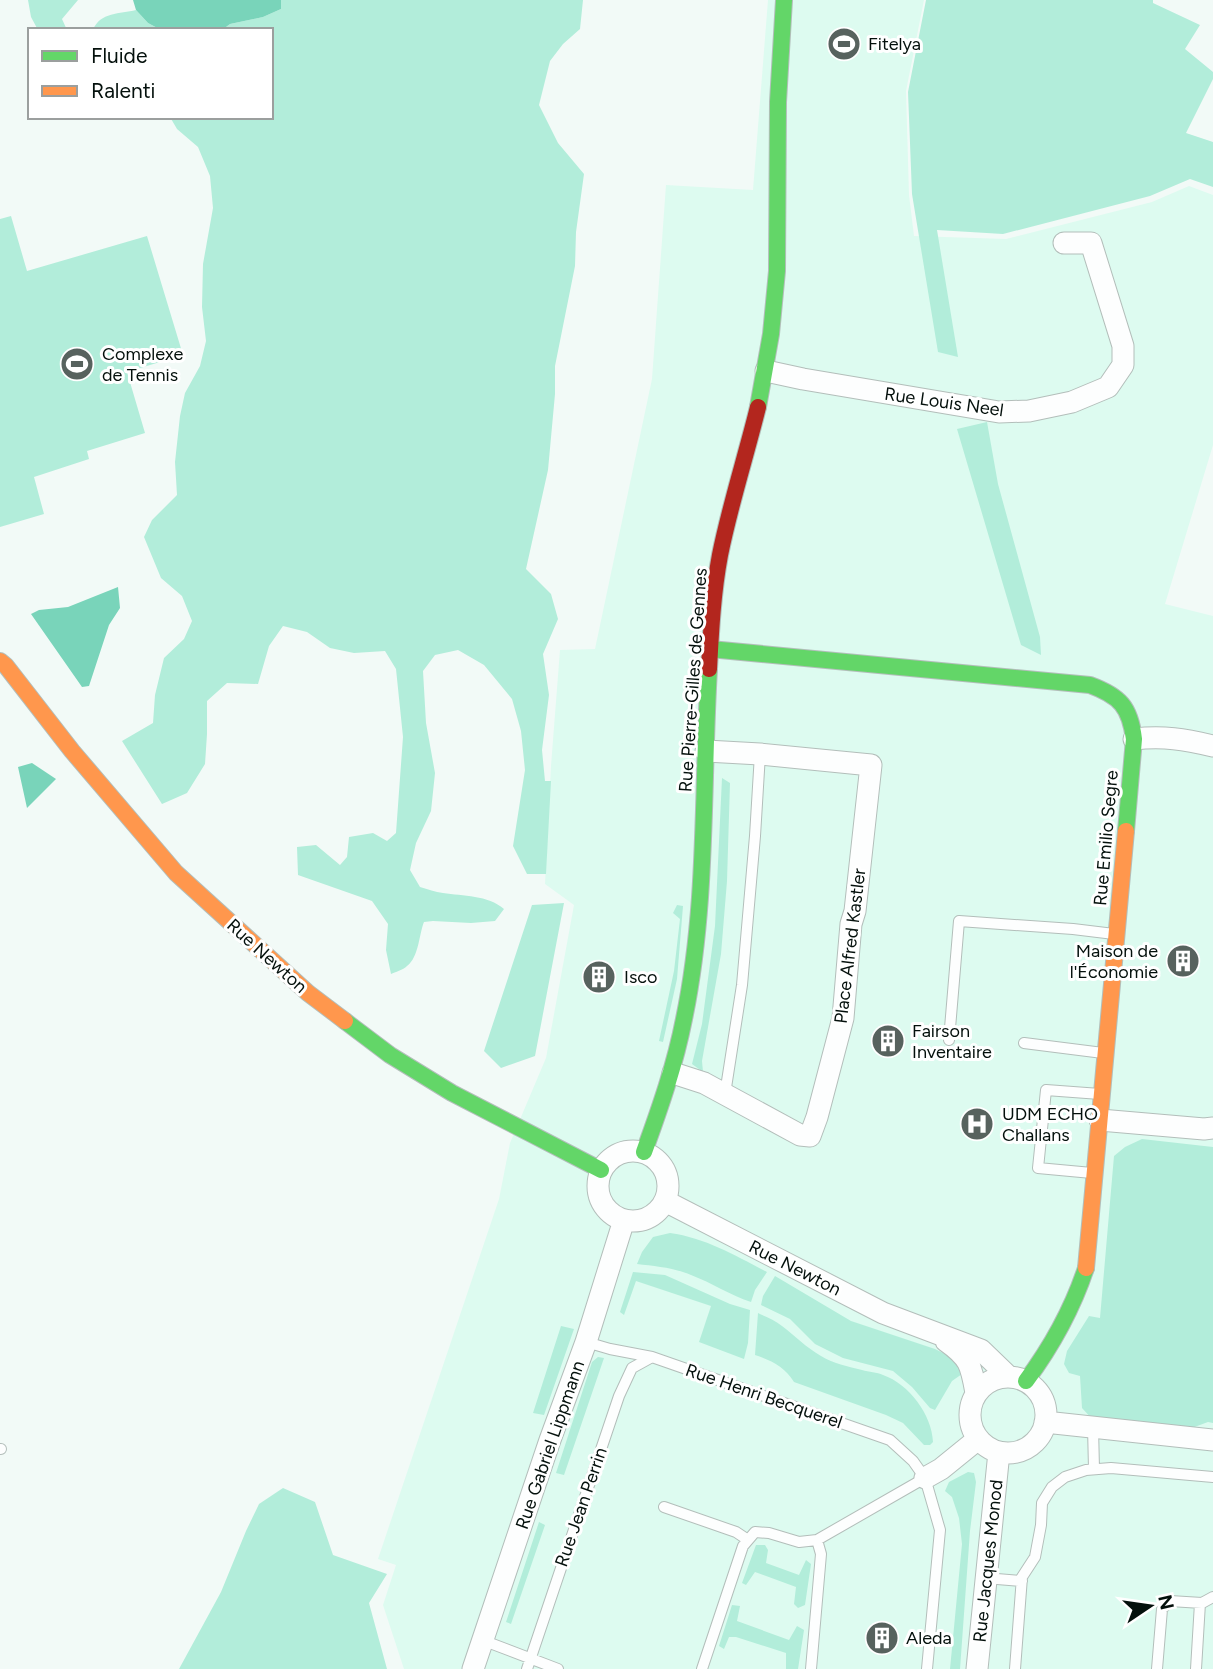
<svg xmlns="http://www.w3.org/2000/svg" width="1213" height="1669" font-family="Figtree,sans-serif">
	<rect width="100%" height="100%" fill="#f2faf7"/>
	<path fill="#ddfbf0" d="M768,0H924L906,91L909,195L914,236L1006,239L1152,202L1189,186L1213,195V445L1165,604L1213,616V1669H404L383,1605L396,1565L378,1559L499,1199L510,1143L546,1058L574,905L545,884L551,766L560,650L595,649L652,379L666,185L753,190Z"/>
	<path fill="#b2edda" d="M28,0H78L62,19L67,30H38L31,17Z
		M281,0H583L580,29L563,44L550,61L539,105L558,143L584,174L576,232L575,266L555,366V394L548,470L526,569L551,594L558,619L543,654L549,695L542,750L545,781H551L546,874H527L513,846L525,770L521,731L512,699L484,665L458,650L435,655L423,671L426,723L435,773L431,811L416,843L410,870L420,887C428,889 435,892 443,893C463,896 488,895 504,909L495,921L471,923L433,921L424,922C419,934 419,957 407,966C403,970 395,972 391,974L386,950L388,924L372,901L298,875L297,847L316,845L340,865L347,857L349,837L373,833L387,841L396,833L403,737L396,669L385,651L354,653L330,648L307,632L283,626L269,646L258,684L227,683L207,701V734L205,764L187,793L162,804L122,741L153,723L155,695L164,658L184,639L192,621L182,596L161,578L144,537L152,520L177,495L175,462L180,416L185,393L200,366L206,341L202,307L203,264L213,208L210,176L198,147L177,129L170,117H271V30H222L230,24L263,17L281,9Z
		M926,0H1153V3L1200,25L1185,49L1213,72V79L1186,133L1213,142V187L1190,179L1150,196L1003,234L937,230L958,357L938,352L912,194L908,92Z
		M136,10L148,23L161,30H93C100,12 120,14 136,10Z
		M11,216L27,271L147,236L183,355L127,372L145,433L87,451L89,459L34,477L44,514L0,527V219Z
		M987,422L998,484L1040,637L1041,655L1021,645L957,429Z
		M722,778L730,783L727,881L721,954L702,1061L703,1072L692,1064L702,1024L715,926Z
		M564,903L535,1056L501,1068L484,1051L532,905Z
		M677,905L683,906L677,979L663,1042L659,1041L674,971L680,919L673,913Z
		M1142,1139L1213,1147V1423L1208,1422L1189,1429L1093,1420L1082,1408L1080,1376L1069,1373L1064,1364L1067,1351L1089,1316L1100,1318L1114,1156L1125,1147Z
		M670,1233C706,1238 736,1256 767,1272L755,1290L751,1302C730,1295 712,1283 691,1275C675,1268 655,1266 637,1264L642,1252L653,1237Z
		M633,1272L665,1275L730,1304L750,1310L748,1343L744,1359L699,1342L711,1306L636,1281L624,1315L620,1312Z
		M775,1276L851,1321L935,1349L951,1357L962,1374L952,1381L935,1410L930,1408L912,1387L893,1371L843,1358L815,1344L790,1319L761,1305L763,1296Z
		M758,1313C766,1317 775,1320 782,1326C795,1336 807,1348 821,1356C832,1363 849,1367 862,1370C869,1372 877,1372 883,1375C909,1384 932,1415 933,1442L930,1445H924L903,1423L886,1415L794,1382C785,1367 771,1360 755,1355Z
		M561,1326L574,1329L544,1415L533,1413Z
		M598,1357L604,1358L564,1475L556,1473L592,1362Z
		M968,1472L974,1473L976,1482L970,1531L960,1669H950L962,1544L959,1518L952,1497L945,1491L949,1482Z
		M283,1488L315,1502L333,1555L387,1574L369,1603L387,1669H179L221,1592L246,1531L259,1504Z
		M539,1522L545,1525L511,1624L506,1622Z
		M756,1545H765L768,1550L766,1563L799,1575L806,1560L811,1564L805,1605L798,1608L794,1604L796,1587L755,1572L746,1585L742,1583Z
		M732,1605L740,1606L737,1621L789,1640L797,1626L804,1630L798,1669H786V1653L736,1637H729L724,1649L719,1646Z"/>
	<path fill="#79d4ba" d="M133,0H281V9L263,17L230,24L222,30H161L148,23L136,10Z
		M118,587L120,608L109,625L89,686L82,687L31,614L39,610L68,607Z
		M32,763L56,779L27,808L18,767Z"/>
	<g fill="none" stroke-linecap="round" stroke-linejoin="round">
		<defs>
			<path id="lane" d="M949,1040L959,921L1073,929L1114,934
				M1024,1043L1103,1053
				M725,1094L742,985L755,836L760,754
				M1092,1173L1038,1168L1046,1090L1100,1094
				M586,1342L610,1349L652,1357L890,1440L913,1461L925,1478L940,1530L927,1669
				M1093,1427L1094,1469
				M0,1449H1
				M664,1507L736,1532L748,1540
				M985,1578L1022,1581
				M482,1640L558,1669
				M527,1669L619,1396L632,1368L652,1357
				M702,1669L743,1546L755,1532L769,1533L799,1542L817,1540L925,1478
				M811,1669L821,1554L817,1540
				M1015,1669L1022,1577L1035,1557L1041,1525L1042,1503L1052,1487L1065,1477L1086,1470L1111,1468L1213,1477
				M1157,1669L1162,1609L1170,1601L1202,1603L1213,1597
				M1196,1669L1200,1603"/>
			<path id="street" d="M766,371L803,379L999,412L1029,411L1072,402L1108,387L1123,365V346L1091,243H1064
				M1134,739C1164,736 1184,739 1213,746
				M673,1073L704,1083L800,1135L810,1136L817,1117L843,1018L851,924L855,911L871,765L760,754L706,751
				M1100,1120L1204,1129L1213,1128
				M598 1186a35 35 0 1 1 70 0a35 35 0 1 1-70 0Z
				M665,1201L883,1313L981,1350L1009,1377
				M946,1341C970,1358 971,1365 976,1393
				M970 1415a38 38 0 1 1 76 0a38 38 0 1 1-76 0Z
				M1045,1422L1213,1440
				M925,1478L941,1469L978,1439
				M473,1669L550,1440L586,1342L624,1220
				M977,1669L999,1452"/>
			<path id="fast" d="M758,407L771,334L777,271L778,102L784,0
				M710,649L1090,685C1120,696 1130,707 1134,739L1126,831
				M345,1021L390,1055L452,1093L601,1170
				M644,1152C660,1108 675,1065 684,1019C708,904 702,785 709,669
				M1026,1381C1052,1346 1072,1310 1086,1268"/>
			<path id="slow" d="M0,661L6,666L72,751L176,873L308,993L345,1021
				M1086,1268L1126,831"/>
			<path id="jam" d="M709,669C711,630 713,592 720,555C730,505 746,456 758,407"/>
		</defs>
		<use href="#lane" stroke="#b3beba" stroke-width="12"/>
		<use href="#street" stroke="#b3beba" stroke-width="23"/>
		<use href="#fast" stroke="#b3beba" stroke-width="18"/>
		<use href="#slow" stroke="#b3beba" stroke-width="18"/>
		<use href="#jam" stroke="#b3beba" stroke-width="18"/>
		<use href="#lane" stroke="#fdfefe" stroke-width="10"/>
		<use href="#street" stroke="#fdfefe" stroke-width="21"/>
		<use href="#fast" stroke="#63d668" stroke-width="16"/>
		<use href="#slow" stroke="#ff974d" stroke-width="16"/>
		<use href="#jam" stroke="#b3261e" stroke-width="16"/>
	</g>
	<defs>
		<symbol id="stadium-disc" viewBox="-11 -11 22 22"><circle r="9.5" fill="#57625e" stroke="#fff"/><path d="M0-5a6.5 5 0 1 0 0 10a6.5 5 0 1 0 0-10ZM-3.5-1.8h7v3.6h-7Z" fill="#fff"/></symbol>
		<symbol id="building-disc" viewBox="-11 -11 22 22"><circle r="9.5" fill="#57625e" stroke="#fff"/><path d="M-4-6H4V6H1V3H-1V6H-4ZM-2.5-4.3h1.7v1.8h-1.7ZM.8-4.3h1.7v1.8H.8ZM-2.5-1h1.7V.8h-1.7ZM.8-1h1.7V.8H.8Z" fill="#fff"/></symbol>
		<symbol id="hospital-disc" viewBox="-11 -11 22 22"><circle r="9.5" fill="#57625e" stroke="#fff"/><path d="M-5-5h3v3.5h4V-5h3V5h-3V1.5h-4V5h-3Z" fill="#fff"/></symbol>
	</defs>
	<g fill-rule="evenodd">
		<use href="#stadium-disc" x="825" y="25" width="38" height="38"/>
		<use href="#stadium-disc" x="58" y="345" width="38" height="38"/>
		<use href="#building-disc" x="1164" y="942" width="38" height="38"/>
		<use href="#building-disc" x="580" y="958" width="38" height="38"/>
		<use href="#building-disc" x="869" y="1022" width="38" height="38"/>
		<use href="#hospital-disc" x="958" y="1105" width="38" height="38"/>
		<use href="#building-disc" x="863" y="1619" width="38" height="38"/>
	</g>
	<g text-anchor="middle" dominant-baseline="central" stroke-width="6" stroke-linejoin="round" paint-order="stroke">
		<g font-size="18" fill="#04100c" stroke="#fff" text-anchor="start">
			<text x="868" y="44">Fitelya</text>
			<text x="102" y="354">Complexe<tspan x="102" dy="21">de Tennis</tspan></text>
			<text x="1158" y="951" text-anchor="end">Maison de<tspan x="1158" dy="21">l'Économie</tspan></text>
			<text x="624" y="977">Isco</text>
			<text x="912" y="1031">Fairson<tspan x="912" dy="21">Inventaire</tspan></text>
			<text x="1002" y="1114">UDM ECHO<tspan x="1002" dy="21">Challans</tspan></text>
			<text x="906" y="1638">Aleda</text>
		</g>
		<g font-size="18" fill="#04100c" stroke="#fff">
			<text transform="translate(944 402) rotate(8)">Rue Louis Neel</text>
			<text transform="translate(693 680) rotate(-86)">Rue Pierre-Gilles de Gennes</text>
			<text transform="translate(1106 838) rotate(-85)">Rue Emilio Segre</text>
			<text transform="translate(850 946) rotate(-83)">Place Alfred Kastler</text>
			<text transform="translate(267 956) rotate(42)">Rue Newton</text>
			<text transform="translate(795 1268) rotate(27)">Rue Newton</text>
			<text transform="translate(764 1396) rotate(19)">Rue Henri Becquerel</text>
			<text transform="translate(550 1445) rotate(-71)">Rue Gabriel Lippmann</text>
			<text transform="translate(581 1507) rotate(-71)">Rue Jean Perrin</text>
			<text transform="translate(988 1561) rotate(-84)">Rue Jacques Monod</text>
		</g>
	</g>
	<rect x="28" y="28" width="245" height="91" fill="#ffffff" stroke="#9b9f9e" stroke-width="2"/>
	<rect x="42" y="51" width="35" height="10" fill="#63d668" stroke="#9b9f9e" stroke-width="2"/>
	<text x="91" y="63" font-size="21" fill="#04100c">Fluide</text>
	<rect x="42" y="86" width="35" height="10" fill="#ff974d" stroke="#9b9f9e" stroke-width="2"/>
	<text x="91" y="98" font-size="21" fill="#04100c">Ralenti</text>
	<g transform="translate(1150 1606) rotate(77)" stroke="#ffffff" stroke-width="5" paint-order="stroke">
	<path d="M0-5L12 26L0 18L-12 26Z" fill="#04100c"/>
	<text y="-10" font-size="19" font-weight="bold" text-anchor="middle" fill="#04100c">N</text>
	</g>
</svg>
